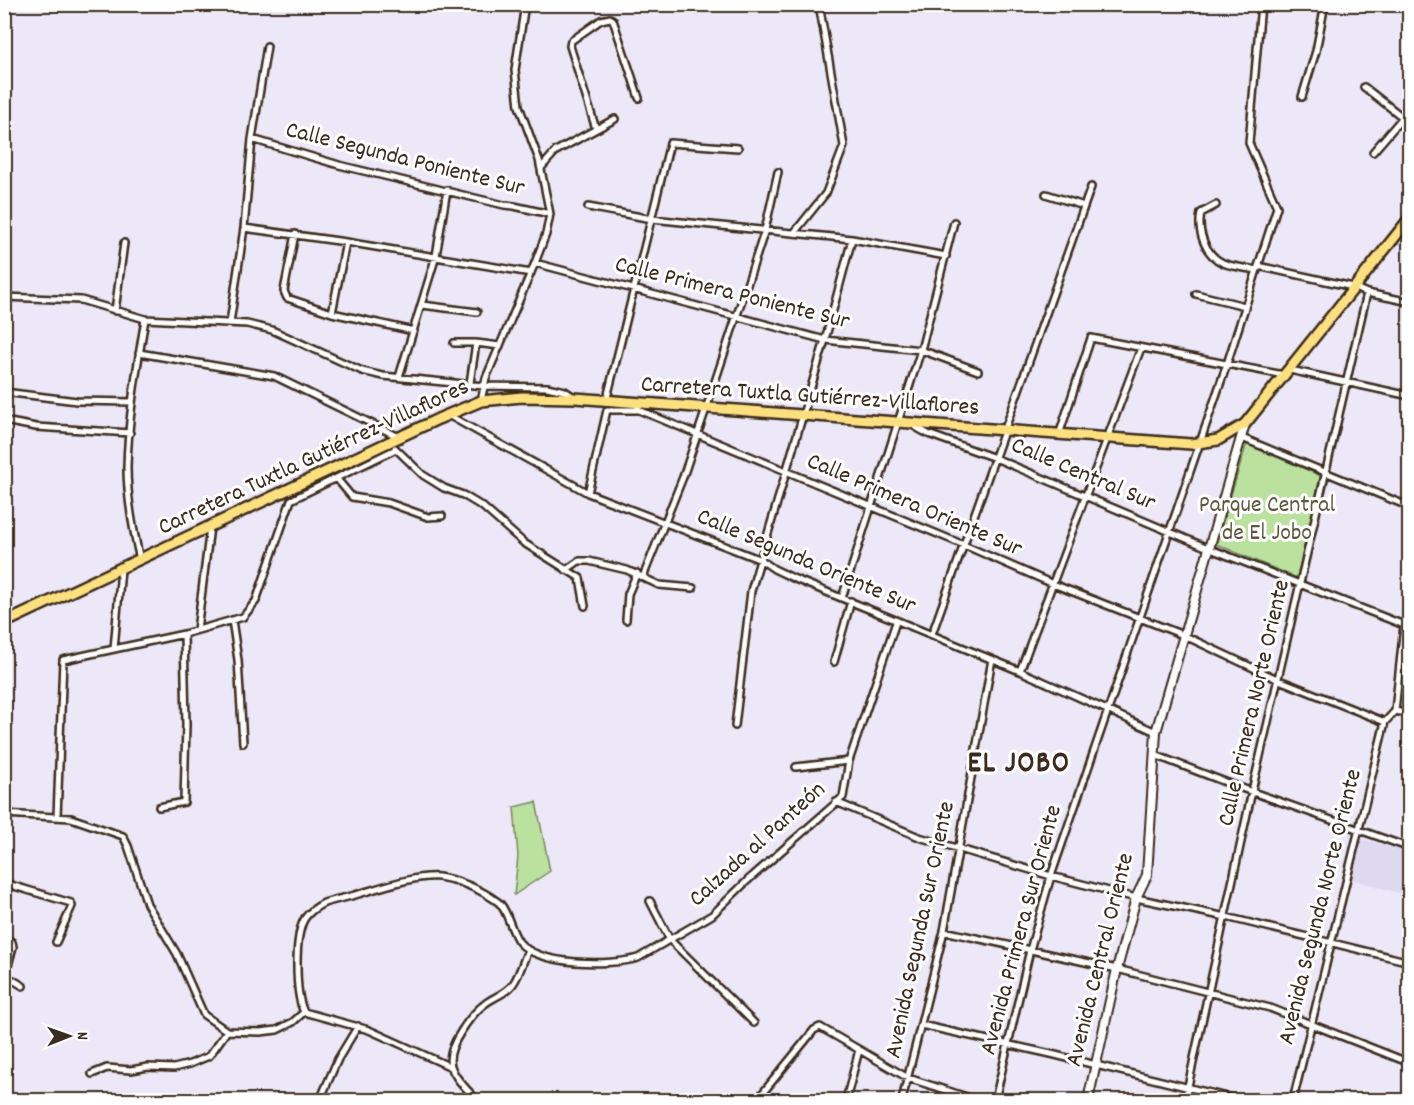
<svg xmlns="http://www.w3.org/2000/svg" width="1414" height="1105" font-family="Dekko,sans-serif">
	<rect width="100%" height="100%" fill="#ece8f7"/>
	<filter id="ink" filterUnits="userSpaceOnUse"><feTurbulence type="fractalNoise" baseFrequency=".0167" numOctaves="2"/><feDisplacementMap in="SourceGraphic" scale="12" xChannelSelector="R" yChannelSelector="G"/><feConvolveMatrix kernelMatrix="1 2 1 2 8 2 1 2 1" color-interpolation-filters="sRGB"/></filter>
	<g filter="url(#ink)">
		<path fill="#ded8f1" d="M1358,838L1409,852V896L1348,878Z"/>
		<path fill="#bae29e" stroke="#7a865e" stroke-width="1.5" d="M1247,443L1321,476L1297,578L1216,544Z
			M536,802L550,871L514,895L518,856L514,807Z"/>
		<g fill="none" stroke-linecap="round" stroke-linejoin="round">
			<defs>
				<path id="street" d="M1404,4L1410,7
					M1364,87L1410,123
					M1302,97L1316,51L1325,4
					M596,129L570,46L571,41L601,20L610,18L613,20L639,98
					M252,139L339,165L504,205L514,206L550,214
					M1373,152L1410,109
					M541,168L556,151L615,119
					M1046,194L1084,206
					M1216,205L1201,213C1197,231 1205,255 1223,263C1232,267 1246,268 1257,270
					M588,207L652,219L852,239L946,256
					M244,228L346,242L531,273
					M794,233L826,193L844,146L819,4
					M295,234L284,291L287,298L332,313L414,331
					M535,263L825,340L921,350L978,371
					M1258,266L1353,287L1367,293L1410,302
					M1196,294L1245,306
					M4,297L81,300L145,319L247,324L272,330L362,371L383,376L484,386L547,387L565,391L574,397
					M422,305L477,312
					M115,311L124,243
					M332,313L346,242
					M230,323L244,228L252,139L267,46
					M454,343H476L500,346
					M139,353L274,376L399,437
					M1290,370L1410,396
					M399,377L436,256L447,190
					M470,383L476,343
					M4,392L77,401L132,402
					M481,401L486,378L535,263L546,234L550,214L539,160L519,106L515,70L525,4
					M606,402L670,143L738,148
					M637,404L639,410L964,545L1053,584L1183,635L1279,680L1385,722
					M448,415L588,493L761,560L774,569L795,579L1020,671L1156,732
					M4,421L36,427L130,433
					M912,425L928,434L995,458L1208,548L1404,625
					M1059,435L1091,338L1284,375
					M1242,438L1410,507
					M395,448L423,475L444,488L463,495L483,507L524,543L580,578L585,606
					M337,479L352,497L389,503L428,517L442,516
					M588,493L607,410H639
					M140,560C133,530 127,498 127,467C128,418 137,368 145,319
					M566,570L579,561H589L627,570L659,585L693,588
					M643,577L683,477L706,409L765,230L778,172
					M842,598L921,350L954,222
					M232,620L238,660L243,743
					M626,620L628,594L637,573
					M197,630L210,527
					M932,634L1091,187
					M114,649L121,569
					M834,662L851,601
					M1020,671L1141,348
					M1395,711L1410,714
					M735,726L751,591L825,340L852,239
					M1155,755L1233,785L1410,848
					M796,767L849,761
					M836,802L919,837L1051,876L1136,898L1226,917L1410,962
					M159,807L184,802L186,725L184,634
					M4,814L71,818L123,836L128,846L147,904L177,954L204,1015L227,1031L260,1032L277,1030L293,1022L304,1012
					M57,817L63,660L184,634L243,617L256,601L291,500L396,449
					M4,883L71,903L72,906L56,942
					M650,901L670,940L754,1023
					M944,931L1117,969L1270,1008L1410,1063
					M4,939L12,942L13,947L6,973L8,977L23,986
					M304,1012C295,994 294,935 305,918C310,911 316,907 324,903C334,900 344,898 355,895C379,888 415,875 439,877C459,880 482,890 498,902C507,908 511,932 519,942C539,966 610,966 638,958L712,915L747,881L843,797L849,761L896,622
					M304,1012L369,1030L451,1067
					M921,1025L1051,1054L1239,1100
					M92,1074L107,1068L131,1070L148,1067L174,1068L190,1064L209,1056L227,1031
					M320,1100L338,1059L358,1026
					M476,1100C468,1089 455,1080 451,1066C445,1048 472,1013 486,1003C494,997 507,993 513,984C520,974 523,961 528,950
					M757,1100L814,1030L820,1027L908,1078L976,1100
					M846,1100L859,1050
					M902,1100L944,931L992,659
					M995,1100L1030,950L1051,876L1227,364L1277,207L1249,143L1261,4
					M1185,1100L1252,791L1367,293
					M1293,1100L1385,722L1395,711L1404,625L1410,618"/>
				<path id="secondary" d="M1088,1100L1117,969L1136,898L1147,875L1156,732L1245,424"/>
				<path id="primary" d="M4,623L438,419L481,401L522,397L575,398L1191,444L1218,440L1245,424L1410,218"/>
			</defs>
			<use href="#street" stroke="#3b2a1e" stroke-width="10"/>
			<use href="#secondary" stroke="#3b2a1e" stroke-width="12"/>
			<use href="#primary" stroke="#3b2a1e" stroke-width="14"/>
			<use href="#street" stroke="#fff" stroke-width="5"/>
			<use href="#secondary" stroke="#fff" stroke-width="8"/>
			<use href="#primary" stroke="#fce080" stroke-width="9"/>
		</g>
	</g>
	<g text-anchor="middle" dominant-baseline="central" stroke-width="6" stroke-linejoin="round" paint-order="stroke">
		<g font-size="24" fill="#3b2a1e" stroke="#fff">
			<text transform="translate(405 160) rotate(14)">Calle Segunda Poniente Sur</text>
			<text transform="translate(732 294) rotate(14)">Calle Primera Poniente Sur</text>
			<text transform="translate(810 397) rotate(4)">Carretera Tuxtla Gutiérrez-Villaflores</text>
			<text transform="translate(314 458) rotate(-25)">Carretera Tuxtla Gutiérrez-Villaflores</text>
			<text transform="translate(1083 475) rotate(23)">Calle Central Sur</text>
			<text transform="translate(914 506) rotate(23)">Calle Primera Oriente Sur</text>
			<text transform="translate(806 562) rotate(23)">Calle Segunda Oriente Sur</text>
			<text transform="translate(1255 703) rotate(-77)">Calle Primera Norte Oriente</text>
			<text transform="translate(758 845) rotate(-42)">Calzada al Panteón</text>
			<text transform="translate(1321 907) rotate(-76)">Avenida Segunda Norte Oriente</text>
			<text transform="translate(921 930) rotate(-78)">Avenida Segunda Sur Oriente</text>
			<text transform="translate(1022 930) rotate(-75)">Avenida Primera Sur Oriente</text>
			<text transform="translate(1101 960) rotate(-76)">Avenida Central Oriente</text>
		</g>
		<g font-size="24" fill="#5b583e" stroke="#fff">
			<text x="1267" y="506">Parque Central<tspan x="1267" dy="28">de El Jobo</tspan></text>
		</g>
		<g font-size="30" font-weight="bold" letter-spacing="1.5" fill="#3b2a1e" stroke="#fff">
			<text x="1019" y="765">EL JOBO</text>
		</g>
	</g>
	<rect width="1414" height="1105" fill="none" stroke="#fff" stroke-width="24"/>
	<rect x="12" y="12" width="1390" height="1081" fill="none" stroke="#3b2a1e" stroke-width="2" filter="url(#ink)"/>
	<g transform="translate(69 1036) rotate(89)" stroke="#ffffff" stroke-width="4.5" paint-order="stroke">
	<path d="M0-4.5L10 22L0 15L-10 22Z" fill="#3b2a1e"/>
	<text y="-9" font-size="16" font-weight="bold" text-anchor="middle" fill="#3b2a1e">N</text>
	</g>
</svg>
